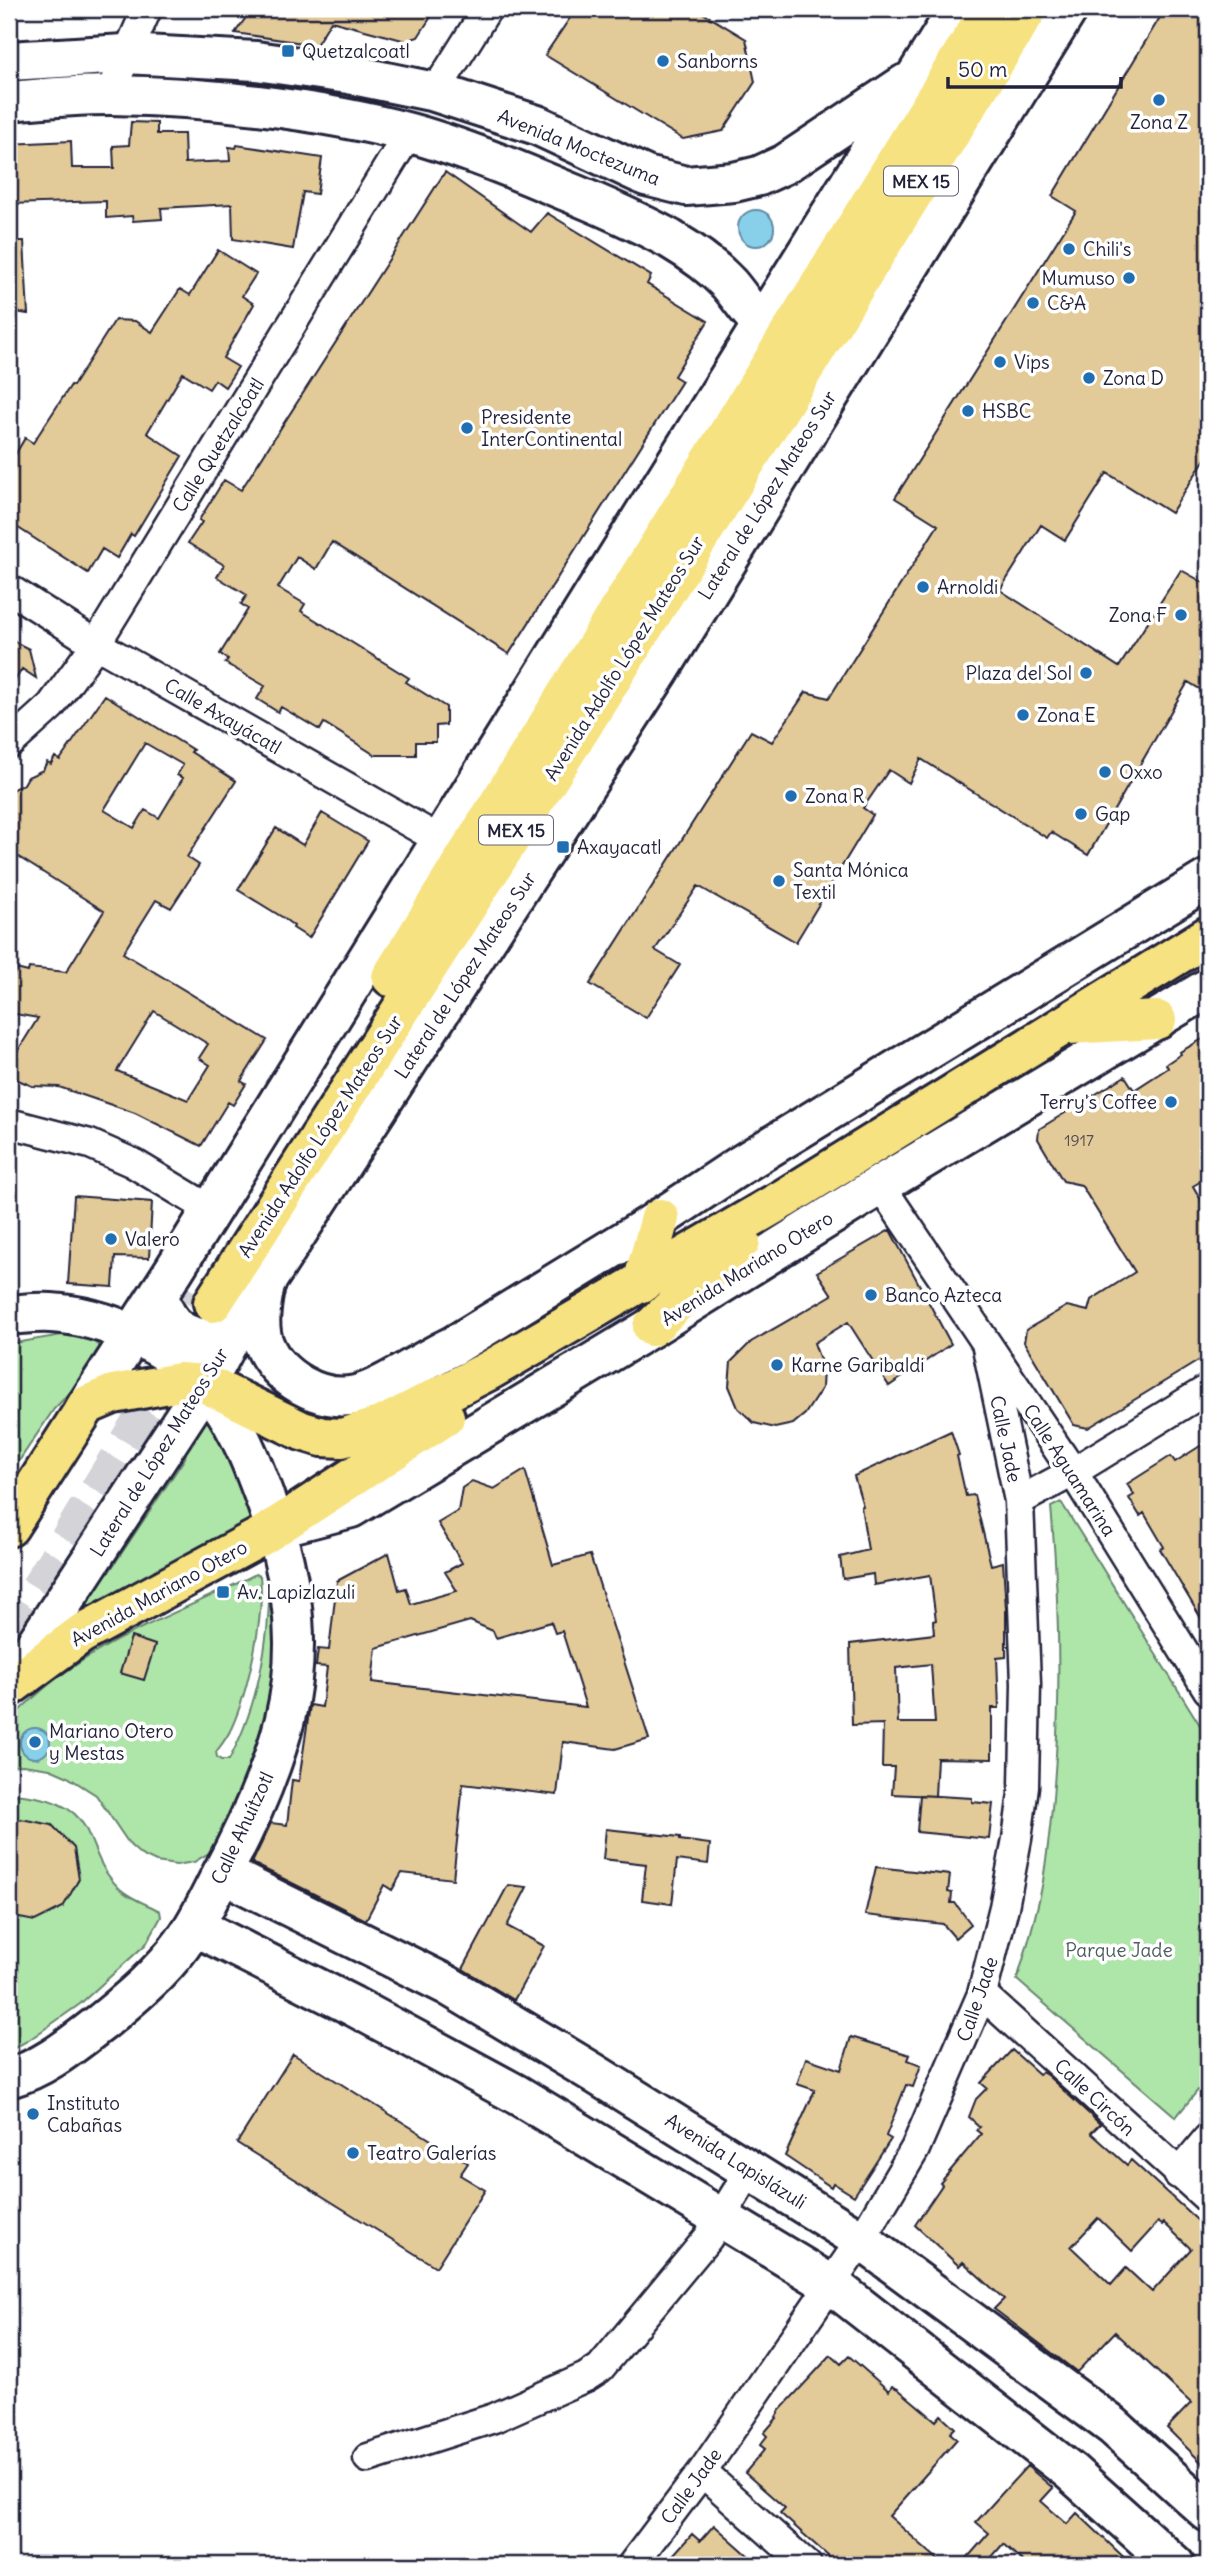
<svg xmlns="http://www.w3.org/2000/svg" width="1217" height="2574" font-family="Delius,sans-serif">
	<rect width="100%" height="100%" fill="#fff"/>
	<filter id="ink" filterUnits="userSpaceOnUse"><feTurbulence type="fractalNoise" baseFrequency=".0143" numOctaves="2"/><feDisplacementMap in="SourceGraphic" scale="14" xChannelSelector="R" yChannelSelector="G"/><feConvolveMatrix kernelMatrix="1 2 1 2 8 2 1 2 1" color-interpolation-filters="sRGB"/></filter>
	<g filter="url(#ink)">
		<path fill="#aee5a8" stroke="#688472" stroke-width="2" d="M73,1333L94,1342L109,1353L54,1409L9,1476V1344Z
			M212,1415L255,1523L85,1619L70,1604L80,1591L109,1572L185,1458L191,1418Z
			M1061,1502L1208,1738V2078L1176,2117L1017,1980C1027,1947 1037,1915 1043,1881C1062,1758 1062,1631 1051,1507Z
			M256,1574L260,1576C265,1616 248,1692 231,1729C227,1738 221,1745 216,1752L217,1757L221,1760H229C258,1706 271,1637 269,1576L276,1601L273,1704L235,1820L212,1851L194,1862L176,1865L156,1862L141,1855L130,1845L96,1795L66,1776L50,1769L23,1765L9,1766C9,1754 5,1734 10,1723C14,1714 24,1706 32,1699C96,1639 179,1614 256,1574Z
			M9,1794C35,1795 71,1801 85,1827C96,1849 99,1868 118,1887C128,1898 147,1904 160,1911L161,1917L146,1944L80,2004L29,2040L9,2051Z"/>
		<path fill="#88d0e9" stroke="#5f8aa3" stroke-width="2" d="M738 228a18 18 0 1 1 36 0a18 18 0 1 1-36 0Z
			M20 1743a15 15 0 1 1 30 0a15 15 0 1 1-30 0Z"/>
		<path fill="#e3ca99" stroke="#22223b" stroke-width="2" fill-rule="evenodd" d="M252,9H436L418,37L406,41L331,21L316,45L235,33Z
			M576,9H696L746,39L755,82L723,131L683,139L545,55Z
			M1165,9H1208V454L1171,513L1107,473L1065,540L1041,525L1000,590L1119,667L1181,570L1208,585V694L1188,682L1088,855L1051,832L1047,838L921,759L909,783L889,770L863,808L873,815L796,942L698,886L655,950L680,965L646,1018L590,984L751,731L772,742L806,692L829,698L938,525L895,498L1076,211L1052,196Z
			M131,122L157,123V134H184L185,163L230,161L229,147L236,148L237,145L322,158L317,194L303,192L293,249L233,239L232,204L161,208L162,219L133,221L132,216L106,218V201L9,204V144L71,141L72,168H114L113,146L129,145Z
			M445,172L531,232L547,213L651,276L647,284L708,321L674,376L682,381L509,654L332,542L316,569L297,557L278,588L305,604L301,611L409,678L406,682L446,707V725L436,726V742H416V755H375L324,723L320,730L281,707L278,712L257,699L265,686L225,663L228,659L220,654L248,609L241,604L247,595L217,577L224,565L188,543L202,522L199,520L224,480L241,490Z
			M9,241H24L28,314L9,311Z
			M218,250L256,274L242,296L254,304L223,358L238,367L225,387L215,380L209,389L183,373L147,433L182,456L134,536L131,534L117,558L102,549L88,573L9,522V465L25,438L33,443L71,385L73,386L115,320L135,321L152,332L180,289L190,295Z
			M9,639L29,649L36,678L22,669L9,690Z
			M105,695L193,750L191,752L236,781L187,857L199,865L171,908L156,900L123,953L267,1040L241,1081L246,1084L233,1105L228,1102L201,1146L135,1113L59,1087L32,1086L9,1076V1065L38,1018L9,1013V978L13,979L16,969L28,972L29,968L66,972L104,911L9,851V797L13,789L24,784L28,777L43,770L47,762L51,764L55,757L60,760ZM145,743L183,765L177,775L183,778L159,818L145,810L134,828L104,810ZM154,1011L208,1044L199,1058L210,1065L188,1100L117,1071Z
			M322,813L368,841L309,938L293,928L294,926L282,917L238,890L276,828L303,845Z
			M1208,1036V1177L1193,1186L1208,1212V1355L1088,1428L1074,1425L1024,1342L1026,1330L1067,1306L1088,1311L1091,1300L1135,1272L1081,1185L1063,1181L1038,1139L1039,1129L1125,1076L1134,1090L1168,1068L1166,1064L1181,1054L1180,1052Z
			M74,1196L152,1202L149,1258L115,1257L113,1287L68,1284Z
			M890,1230L951,1344L889,1386L848,1322L814,1343L823,1368L822,1388L805,1414L793,1424L775,1428L754,1423L738,1408L729,1386L731,1362L751,1342L832,1295L817,1272Z
			M951,1431L959,1455L957,1456L966,1496L974,1495L991,1565L1003,1562L1006,1609V1657L997,1658L999,1708H992V1759L937,1758L935,1796L892,1794L894,1767H882L883,1724L852,1725L850,1644L934,1634L933,1621L936,1620L930,1575L874,1585L873,1574L843,1579L840,1557L868,1550L861,1507L863,1506L854,1476ZM931,1664L935,1723H898L896,1668Z
			M1208,1441V1630L1160,1549L1164,1547L1144,1513L1140,1516L1129,1498L1134,1495L1127,1484L1171,1456L1175,1462Z
			M525,1470L553,1565L590,1555L649,1739L615,1749L563,1742L557,1795L463,1784L453,1879L402,1873L392,1890L384,1885L366,1920L252,1863L271,1823L287,1825L292,1780L299,1781L310,1705L322,1707L327,1667L316,1666L318,1649L329,1650L337,1581L389,1553L399,1590L406,1588L411,1604L457,1591L445,1572L462,1563L438,1523L458,1511L462,1488L472,1481L494,1489ZM470,1621L493,1631L496,1638L551,1622L555,1633L562,1631L586,1707L372,1682L376,1648Z
			M131,1637L155,1645L144,1680L120,1673Z
			M920,1795L972,1798V1802L993,1804L989,1839L917,1832Z
			M21,1819L52,1825L74,1848L79,1879L63,1907L35,1921L9,1916V1825Z
			M606,1829L680,1837V1840L710,1844L708,1864L677,1860L672,1904L642,1900L646,1864L603,1859Z
			M876,1867L950,1875L948,1892L952,1893L951,1903H955L971,1924L955,1938L943,1924L865,1915Z
			M508,1885L527,1887L507,1926L544,1946L514,2000L463,1969Z
			M851,2037L910,2055L908,2060L921,2065L913,2087L906,2085L886,2136L891,2139L854,2196L833,2183L831,2187L785,2156L815,2090L797,2084L806,2058L841,2070Z
			M1012,2050L1039,2074L1042,2072L1048,2076L1100,2124L1091,2133L1127,2165L1131,2160L1208,2230V2469L1167,2428L1191,2403L1115,2332L1077,2372L994,2309L1004,2299L963,2262L959,2266L915,2225L942,2185L940,2183L981,2134L976,2130L980,2127L969,2117L976,2099L987,2088L981,2083ZM1098,2218L1132,2251L1158,2222L1162,2225L1164,2223L1191,2249L1152,2292L1126,2268L1111,2285L1071,2247Z
			M293,2054L468,2163L460,2175L485,2190L436,2267L237,2143Z
			M831,2355L841,2364L849,2356L889,2391L892,2386L898,2389L936,2421L941,2415L955,2428L950,2433L957,2439L889,2516L944,2565H838L780,2513L785,2508L745,2473L765,2449L760,2445L767,2436L764,2433L777,2418L776,2417L780,2410Z
			M1027,2466L1053,2488L1041,2501L1067,2524L1077,2513L1132,2565H1027L1003,2544L985,2565H961L989,2533L976,2522Z
			M714,2525L759,2565H664L692,2534L700,2541Z"/>
		<g fill="none" stroke-linecap="round" stroke-linejoin="round">
			<path stroke="#d3d3d8" stroke-width="38" stroke-dasharray="38 19" stroke-linecap="butt" d="M158,1353L195,1292
				M9,1638L177,1362"/>
			<defs>
				<path id="street" d="M435,92L487,9
					M109,95L147,9
					M9,589L96,644L440,840
					M9,744L51,706L96,644L409,133
					M9,1123L90,1144L133,1163L211,1210
					M880,1185L1073,1472L1208,1690
					M1019,1501L1073,1472L1208,1389
					M982,1994L1208,2199
					M1178,2174L1208,2138
					M368,2458L494,2418L586,2377L600,2368L708,2238L750,2170
					M702,2472L807,2565
					M632,2565L702,2472L861,2240L915,2149L982,1994L1004,1907L1017,1839L1024,1786L1026,1684L1019,1501L986,1343"/>
				<path id="secondary" d="M9,61L125,54L256,61L348,74L435,92L537,125L646,176L686,186L734,182L759,176L785,164L905,84
					M9,101C42,98 76,95 110,95C203,96 319,109 410,133C461,147 510,167 559,188C596,203 635,220 670,239C692,252 712,266 729,284C749,308 752,320 781,335
					M265,1285C261,1303 257,1326 264,1344C277,1378 321,1403 356,1395C385,1388 424,1359 453,1346L647,1227L739,1166L1208,879
					M159,1293C166,1333 197,1347 233,1333
					M9,1315C23,1314 37,1312 51,1313C105,1316 169,1345 206,1385C229,1410 245,1445 257,1477C288,1557 306,1632 285,1719C271,1775 248,1825 221,1875C209,1898 198,1923 182,1944C161,1973 131,1998 103,2021C73,2044 45,2068 9,2078
					M87,1405L174,1270L958,9
					M282,1526L351,1508L652,1327L880,1185L1208,988
					M9,1685L206,1384L233,1333L660,670L1068,9
					M222,1873L447,1985L592,2072L861,2240L1113,2426L1208,2512
					M194,1926L353,2006L516,2094L832,2285L1070,2471L1175,2565"/>
				<path id="primary" d="M391,977L990,9
					M1069,1025L1157,1020
					M642,1283L660,1218
					M213,1303L581,729L1028,9
					M652,1327L741,1241
					M9,1527L87,1405L113,1394L180,1382L206,1384L302,1431L322,1437L342,1438L385,1424L490,1370L785,1198L1208,936
					M9,1687L81,1634L262,1536L445,1417"/>
			</defs>
			<use href="#street" stroke="#22223b" stroke-width="33"/>
			<use href="#secondary" stroke="#22223b" stroke-width="44"/>
			<use href="#primary" stroke="#22223b" stroke-width="44"/>
			<use href="#street" stroke="#fff" stroke-width="28"/>
			<use href="#secondary" stroke="#fff" stroke-width="38"/>
			<use href="#primary" stroke="#f7e281" stroke-width="38"/>
		</g>
	</g>
	<g fill="#1f6fb2" stroke="#fff" stroke-width="2.5">
		<rect x="281" y="44" width="14" height="14" rx="3.5"/>
		<circle cx="663" cy="61" r="7"/>
		<circle cx="1159" cy="100" r="7"/>
		<circle cx="1069" cy="249" r="7"/>
		<circle cx="1129" cy="278" r="7"/>
		<circle cx="1033" cy="303" r="7"/>
		<circle cx="1000" cy="362" r="7"/>
		<circle cx="1089" cy="378" r="7"/>
		<circle cx="968" cy="411" r="7"/>
		<circle cx="467" cy="428" r="7"/>
		<circle cx="923" cy="587" r="7"/>
		<circle cx="1181" cy="615" r="7"/>
		<circle cx="1086" cy="673" r="7"/>
		<circle cx="1023" cy="715" r="7"/>
		<circle cx="1105" cy="772" r="7"/>
		<circle cx="791" cy="796" r="7"/>
		<circle cx="1081" cy="814" r="7"/>
		<rect x="556" y="840" width="14" height="14" rx="3.5"/>
		<circle cx="779" cy="881" r="7"/>
		<circle cx="1171" cy="1102" r="7"/>
		<circle cx="111" cy="1239" r="7"/>
		<circle cx="871" cy="1295" r="7"/>
		<circle cx="777" cy="1365" r="7"/>
		<rect x="216" y="1585" width="14" height="14" rx="3.5"/>
		<circle cx="35" cy="1742" r="7"/>
		<circle cx="33" cy="2114" r="7"/>
		<circle cx="353" cy="2153" r="7"/>
	</g>
	<g text-anchor="middle" dominant-baseline="central" stroke-width="7" stroke-linejoin="round" paint-order="stroke">
		<g font-size="16" fill="#524c52">
			<text x="1079" y="1140">1917</text>
		</g>
		<g fill="#fff" stroke="#646476" stroke-width="2">
			<rect x="884" y="166.5" width="74" height="29" rx="5"/>
			<rect x="479" y="815.5" width="74" height="29" rx="5"/>
		</g>
		<g font-size="18" font-weight="bold" fill="#22223b">
			<text x="921" y="181">MEX 15</text>
			<text x="516" y="830">MEX 15</text>
		</g>
		<g font-size="19" fill="#22223b" stroke="#fff" text-anchor="start">
			<text x="302" y="51">Quetzalcoatl</text>
			<text x="677" y="61">Sanborns</text>
			<text x="1159" y="122" text-anchor="middle">Zona Z</text>
			<text x="1083" y="249">Chili's</text>
			<text x="1115" y="278" text-anchor="end">Mumuso</text>
			<text x="1047" y="303">C&amp;A</text>
			<text x="1014" y="362">Vips</text>
			<text x="1103" y="378">Zona D</text>
			<text x="982" y="411">HSBC</text>
			<text x="481" y="417">Presidente<tspan x="481" dy="22">InterContinental</tspan></text>
			<text x="937" y="587">Arnoldi</text>
			<text x="1167" y="615" text-anchor="end">Zona F</text>
			<text x="1072" y="673" text-anchor="end">Plaza del Sol</text>
			<text x="1037" y="715">Zona E</text>
			<text x="1119" y="772">Oxxo</text>
			<text x="805" y="796">Zona R</text>
			<text x="1095" y="814">Gap</text>
			<text x="577" y="847">Axayacatl</text>
			<text x="793" y="870">Santa Mónica<tspan x="793" dy="22">Textil</tspan></text>
			<text x="1157" y="1102" text-anchor="end">Terry's Coffee</text>
			<text x="125" y="1239">Valero</text>
			<text x="885" y="1295">Banco Azteca</text>
			<text x="791" y="1365">Karne Garibaldi</text>
			<text x="237" y="1592">Av. Lapizlazuli</text>
			<text x="49" y="1731">Mariano Otero<tspan x="49" dy="22">y Mestas</tspan></text>
			<text x="47" y="2103">Instituto<tspan x="47" dy="22">Cabañas</tspan></text>
			<text x="367" y="2153">Teatro Galerías</text>
		</g>
		<g font-size="19" fill="#22223b" stroke="#fff">
			<text transform="translate(579 147) rotate(22)">Avenida Moctezuma</text>
			<text transform="translate(218 445) rotate(-58)">Calle Quetzalcóatl</text>
			<text transform="translate(767 495) rotate(-58)">Lateral de López Mateos Sur</text>
			<text transform="translate(624 658) rotate(-58)">Avenida Adolfo López Mateos Sur</text>
			<text transform="translate(223 716) rotate(30)">Calle Axayácatl</text>
			<text transform="translate(465 975) rotate(-57)">Lateral de López Mateos Sur</text>
			<text transform="translate(320 1136) rotate(-57)">Avenida Adolfo López Mateos Sur</text>
			<text transform="translate(747 1268) rotate(-32)">Avenida Mariano Otero</text>
			<text transform="translate(1006 1439) rotate(78)">Calle Jade</text>
			<text transform="translate(159 1452) rotate(-58)">Lateral de López Mateos Sur</text>
			<text transform="translate(1070 1470) rotate(57)">Calle Aguamarina</text>
			<text transform="translate(159 1593) rotate(-29)">Avenida Mariano Otero</text>
			<text transform="translate(242 1828) rotate(-65)">Calle Ahuítzotl</text>
			<text transform="translate(977 1999) rotate(-71)">Calle Jade</text>
			<text transform="translate(1095 2097) rotate(43)">Calle Circón</text>
			<text transform="translate(736 2161) rotate(32)">Avenida Lapislázuli</text>
			<text transform="translate(691 2486) rotate(-54)">Calle Jade</text>
		</g>
		<g font-size="19" fill="#4c5c5c" stroke="#fff">
			<text x="1119" y="1950">Parque Jade</text>
		</g>
	</g>
	<rect width="1217" height="2574" fill="none" stroke="#fff" stroke-width="35"/>
	<rect x="18" y="18" width="1182" height="2539" fill="none" stroke="#22223b" stroke-width="2.5" filter="url(#ink)"/>
	<path d="M948 77v10h173v-10" fill="none" stroke="#22223b" stroke-width="3.5"/>
	<text x="958" y="77" font-size="21" fill="#22223b" stroke="#ffffff" stroke-width="5" paint-order="stroke">50 m</text>
</svg>
